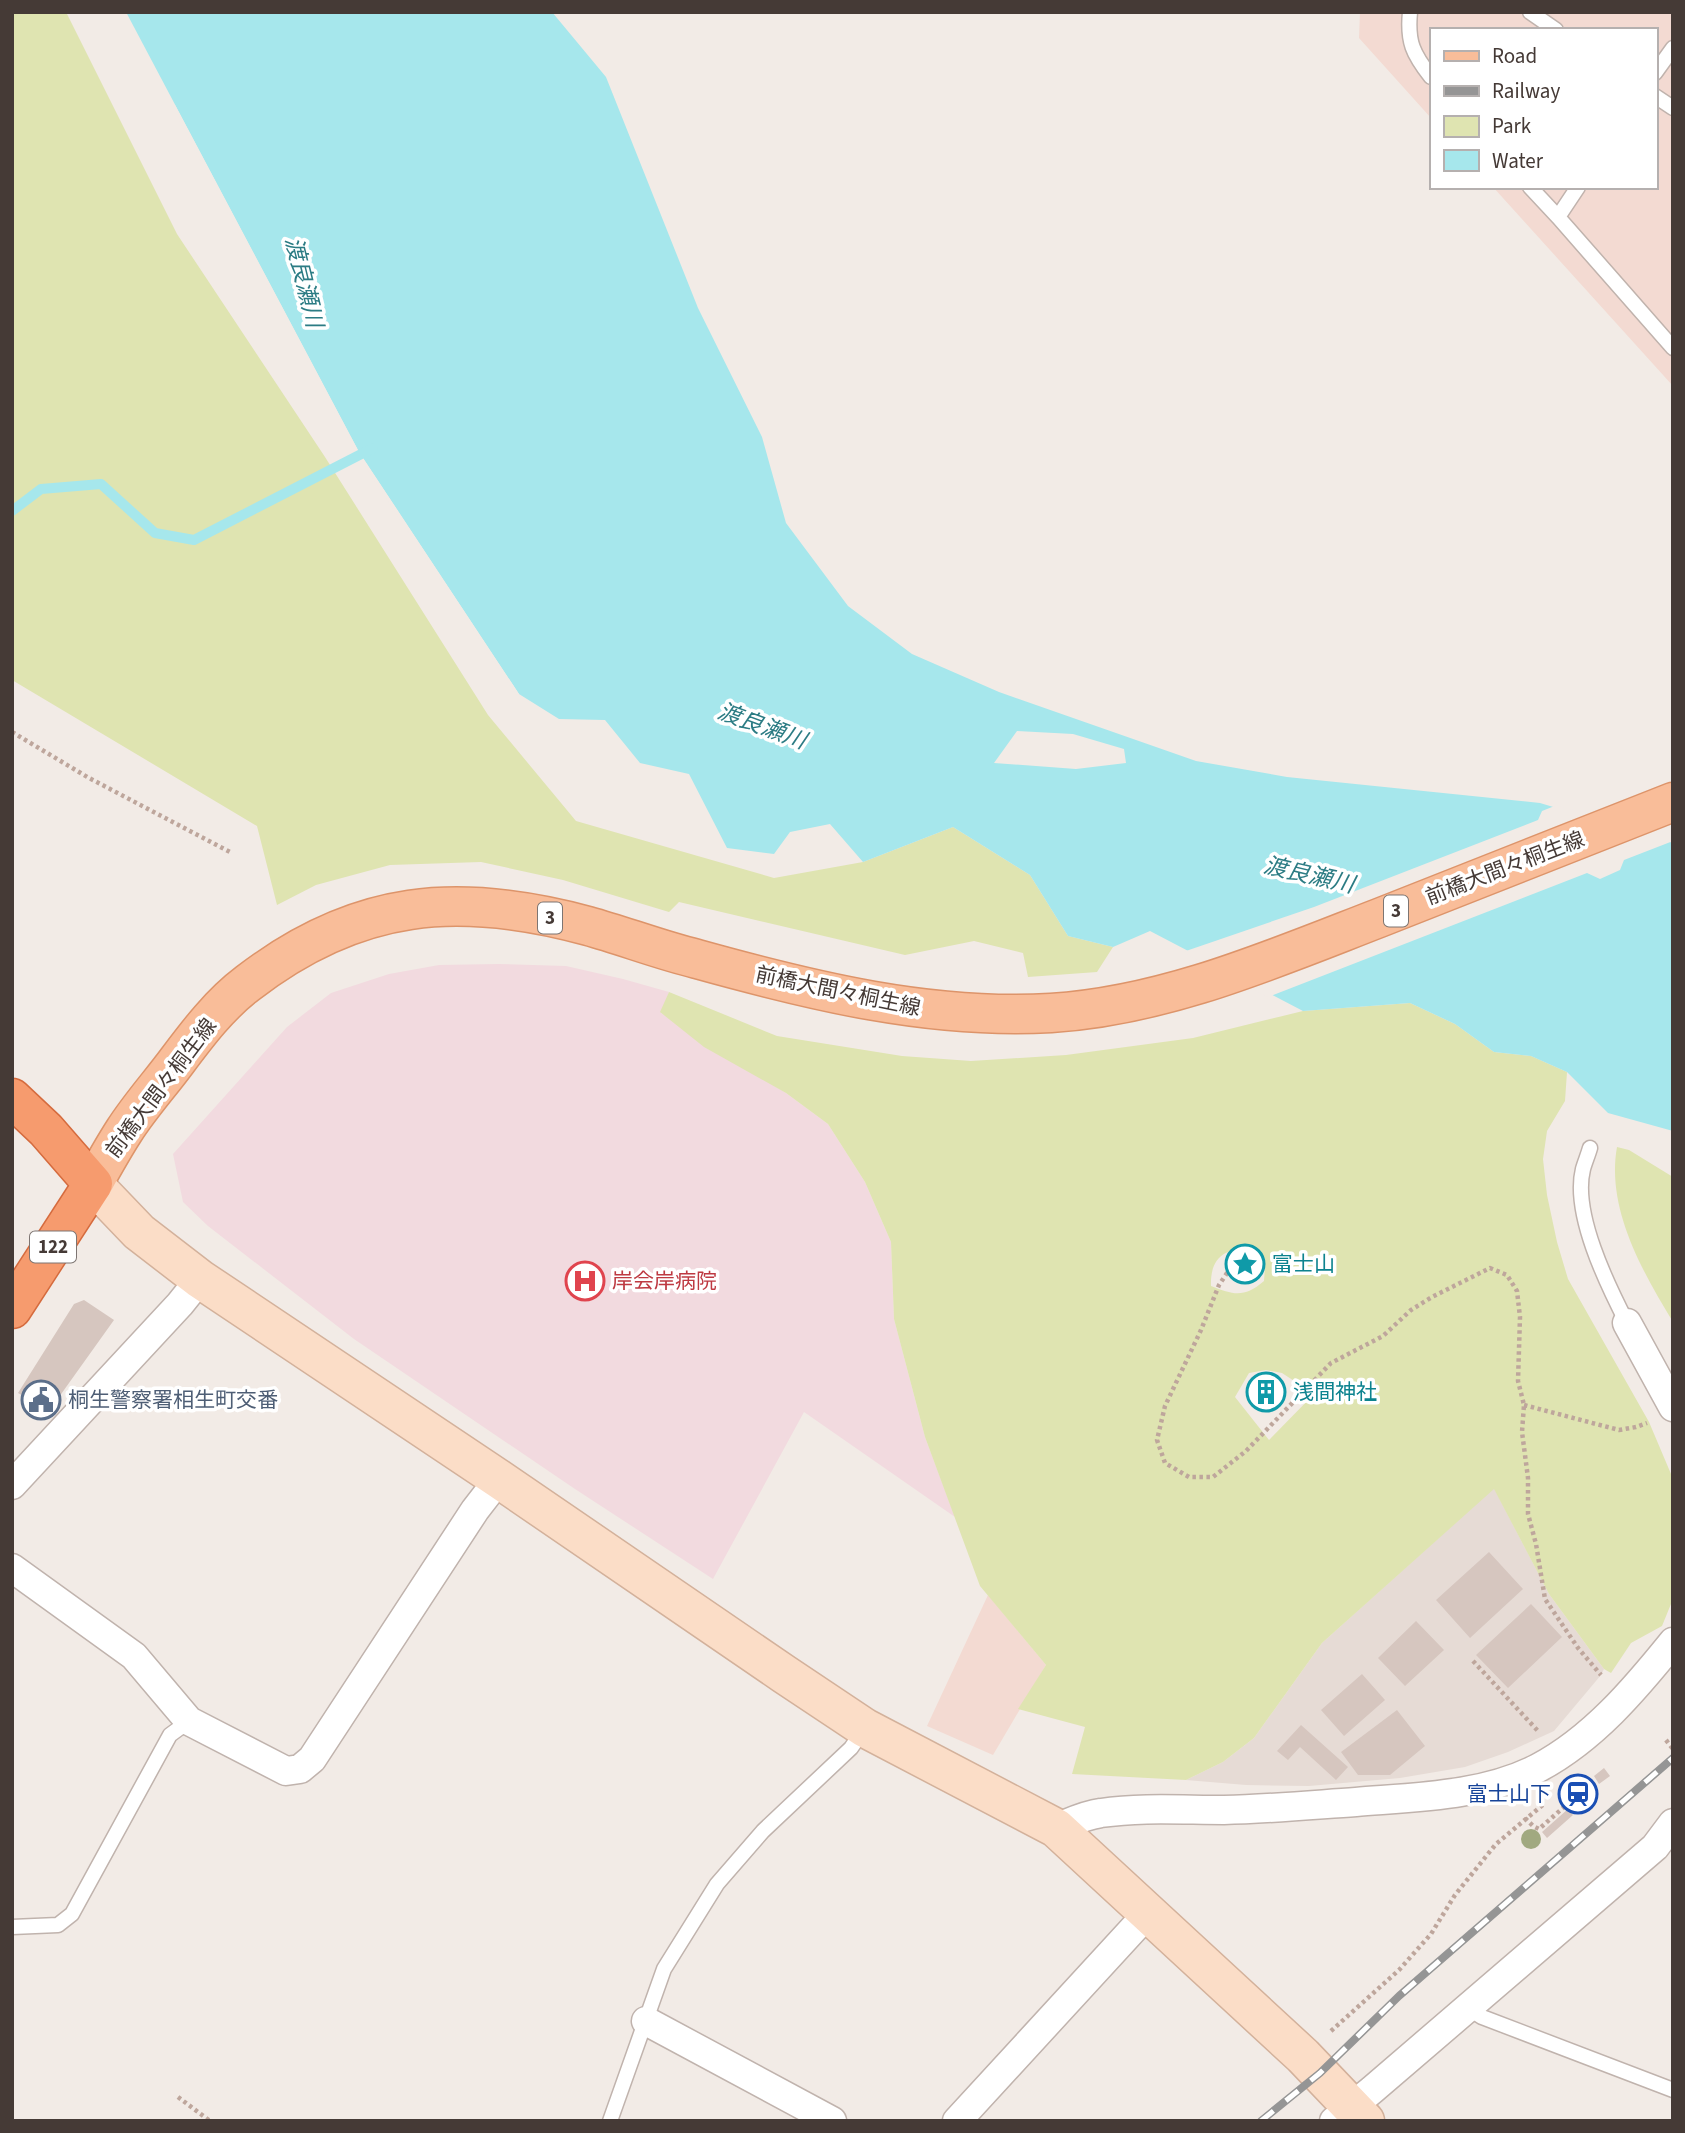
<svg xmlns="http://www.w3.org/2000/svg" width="1685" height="2133" font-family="'Source Sans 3','Noto Sans JP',sans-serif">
	<rect width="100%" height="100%" fill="#f2ebe6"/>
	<path fill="#e6dbd5" d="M1494,1488L1549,1594L1604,1669L1601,1675L1554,1731L1508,1752L1465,1767L1400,1778L1309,1786L1246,1785L1186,1780L1223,1762L1254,1738L1322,1643Z"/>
	<path fill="#f3dad2" d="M1360,12H1673V386L1493,187H1655V30H1431V118L1359,38Z
		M988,1595L1046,1665L993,1755L927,1726Z"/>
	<path fill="#f2dadf" d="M498,964L566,966L623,979L669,992L661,1013L786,1093L828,1124L865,1182L891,1242L894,1319L925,1437L955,1517L804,1412L713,1579L575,1489L354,1339L208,1226L183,1202L173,1154L287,1027L331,993L389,974L439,965Z"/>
	<path fill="#dfe4b1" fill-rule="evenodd" d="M12,12H66L177,234L325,457L488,715L576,821L774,878L863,862L953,827L1030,875L1068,936L1113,947L1097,972L1028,977L1023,953L974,941L905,955L679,902L669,912L563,880L481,862L390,865L316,885L277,905L257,826L12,680Z
		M669,992L777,1036L902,1056L971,1061L1066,1055L1193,1038L1303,1011L1410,1003L1455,1024L1494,1052L1531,1056L1567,1072L1565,1101L1547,1131L1543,1159L1547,1195L1557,1242L1568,1279L1649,1422L1671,1474L1673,1484V1599L1662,1626L1631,1643L1611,1673L1604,1669L1549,1594L1494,1489L1322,1643L1254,1738L1223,1762L1186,1780L1072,1774L1085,1727L1018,1709L1046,1665L980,1586L925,1437L894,1319L891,1242L865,1182L828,1124L786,1093L704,1047L660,1012ZM1253,1246C1268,1257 1265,1264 1264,1281C1244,1298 1234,1295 1211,1286C1210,1256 1226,1249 1253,1246ZM1266,1370L1282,1373L1314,1394L1269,1440L1235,1397L1249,1373Z
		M1617,1147L1629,1150L1673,1177V1322C1642,1271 1606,1208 1617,1147Z"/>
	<path fill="#a6e7ec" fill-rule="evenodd" d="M126,12H552L606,77L698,308L762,437L786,523L848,606L912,654L999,692L1196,761L1287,777L1540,803L1673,843V1131L1608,1113L1567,1072L1531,1056L1494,1052L1455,1024L1410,1003L1303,1011L1150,931L1113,947L1068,936L1030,875L953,827L863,862L830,824L790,832L774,854L727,848L689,774L640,763L605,720L559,719L519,694L359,452ZM1017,731L1073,734L1124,749L1126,763L1076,769L994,763Z"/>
	<path fill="#f2ebe6" d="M175,105L359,452L519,694L517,696L356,453L175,113Z
		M1557,805L1673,841L1624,860L1620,870L1600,879L1587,873L1268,997L1183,952L1314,907L1538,820L1542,811Z"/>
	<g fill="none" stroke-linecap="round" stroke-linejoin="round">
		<path stroke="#a6e7ec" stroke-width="10" d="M12,511L41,489L101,484L155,533L194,540L373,448"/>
	</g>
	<path fill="#d6c6bf" d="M84,1300L114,1320L49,1411L18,1393L74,1304Z
		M1266,1376L1282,1394L1267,1408L1250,1390Z
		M1489,1552L1523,1589L1470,1638L1436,1600Z
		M1531,1604L1562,1637L1508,1688L1476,1655Z
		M1416,1621L1444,1650L1405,1686L1378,1658Z
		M1362,1674L1385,1700L1344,1736L1321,1710Z
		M1397,1710L1425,1746L1390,1775H1358L1341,1752Z
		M1301,1725L1348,1767L1336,1780L1300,1747L1288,1760L1277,1751Z
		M1604,1768L1610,1776L1599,1784L1594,1776Z
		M1568,1809L1573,1815L1547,1838L1542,1832Z"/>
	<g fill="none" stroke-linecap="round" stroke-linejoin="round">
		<defs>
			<path id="lane" d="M1410,12C1407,42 1413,54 1431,77
				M1530,12L1556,30
				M1655,73L1673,48
				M1655,96L1673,108
				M1530,187L1558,217L1673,348
				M1558,217L1578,187
				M1590,1148C1588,1155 1585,1162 1583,1169C1572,1213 1607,1284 1627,1323
				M12,1927L58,1925L72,1914L170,1735L189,1721
				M1468,2008L1482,2017L1673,2090
				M610,2121L664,1969L717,1884L763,1831L851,1748L864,1729"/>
			<path id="street" d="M1627,1323L1673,1407
				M12,1485L180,1304L200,1279
				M12,1568L134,1656L189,1721L286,1771L300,1769L312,1759L475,1510L499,1479
				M1056,1828C1071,1822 1085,1815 1101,1813C1141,1807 1183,1810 1224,1810C1268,1809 1312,1805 1356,1802C1416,1797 1484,1796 1538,1768C1593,1739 1635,1689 1673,1642
				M646,2021L832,2121
				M957,2121L1149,1912
				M1334,2121L1372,2090L1655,1847L1673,1823"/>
			<path id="secondary" d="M93,1184L139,1232L200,1279L499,1479L784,1674L865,1728L1056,1828L1303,2056L1365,2121"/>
			<path id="primary" d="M93,1184C103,1166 113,1148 124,1131C140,1106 160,1084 177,1061C198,1033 220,1004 248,983C357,899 458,891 588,926C624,936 660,950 697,959C812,991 931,1020 1051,1013C1165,1006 1273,959 1379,918C1477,879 1575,841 1673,802"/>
			<path id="highway" d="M12,1098L46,1130L93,1184L12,1309"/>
		</defs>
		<use href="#lane" stroke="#c0b3ad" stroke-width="17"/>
		<use href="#street" stroke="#c0b3ad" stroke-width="31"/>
		<use href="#secondary" stroke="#d3b19b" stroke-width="41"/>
		<use href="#primary" stroke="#dd946a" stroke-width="41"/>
		<use href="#highway" stroke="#d56b3e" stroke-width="41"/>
		<path stroke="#bea69c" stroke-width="4.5" stroke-dasharray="3.5 3.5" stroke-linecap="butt" d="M12,732L89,778L230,852
			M1245,1264L1231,1267L1219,1285L1201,1330L1165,1406L1157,1440L1165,1463L1189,1477H1213L1246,1451L1331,1363L1383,1336L1411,1310L1432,1297L1490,1268L1507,1275L1517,1291L1520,1317L1518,1381L1524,1405L1522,1432L1528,1478V1514L1536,1544L1545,1599L1578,1648L1601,1675
			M1524,1405L1619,1430L1636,1427L1647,1423
			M1473,1661L1538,1731
			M1666,1740L1673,1749
			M1525,1818L1533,1826L1539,1829L1572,1800
			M1331,2031L1399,1970L1431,1934L1455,1895L1496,1844L1544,1804
			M178,2097L210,2121"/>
		<use href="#lane" stroke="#fff" stroke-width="14"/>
		<use href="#street" stroke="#fff" stroke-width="28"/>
		<use href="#secondary" stroke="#fbddc7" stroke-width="38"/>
		<use href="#primary" stroke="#f9bd99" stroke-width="38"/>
		<use href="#highway" stroke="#f69b6e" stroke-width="38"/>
		<defs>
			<path id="rail" d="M1261,2121L1320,2073L1399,1996L1673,1758"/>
		</defs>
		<use href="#rail" stroke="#959595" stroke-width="8"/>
		<use href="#rail" stroke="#fff" stroke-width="5" stroke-dasharray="16" stroke-linecap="butt"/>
	</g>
	<circle fill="#a1a980" cx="1531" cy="1839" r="10"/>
	<defs>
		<symbol id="sight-ring" viewBox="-11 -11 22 22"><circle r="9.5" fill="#fff" stroke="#0f9aa8" stroke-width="1.5"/><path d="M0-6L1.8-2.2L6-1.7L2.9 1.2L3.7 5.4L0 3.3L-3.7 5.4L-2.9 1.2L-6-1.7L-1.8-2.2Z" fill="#0f9aa8"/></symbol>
		<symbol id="hospital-ring" viewBox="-11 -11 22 22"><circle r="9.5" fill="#fff" stroke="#e0444e" stroke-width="1.5"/><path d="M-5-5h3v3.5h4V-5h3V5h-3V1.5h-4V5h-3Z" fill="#e0444e"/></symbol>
		<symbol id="building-ring" viewBox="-11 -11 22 22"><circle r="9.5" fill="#fff" stroke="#0f9aa8" stroke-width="1.5"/><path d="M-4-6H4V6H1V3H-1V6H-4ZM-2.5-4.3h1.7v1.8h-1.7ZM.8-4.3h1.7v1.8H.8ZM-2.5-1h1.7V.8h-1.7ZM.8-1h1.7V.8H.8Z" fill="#0f9aa8"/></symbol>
		<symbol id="civic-ring" viewBox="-11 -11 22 22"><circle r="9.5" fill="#fff" stroke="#5c6f8a" stroke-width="1.5"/><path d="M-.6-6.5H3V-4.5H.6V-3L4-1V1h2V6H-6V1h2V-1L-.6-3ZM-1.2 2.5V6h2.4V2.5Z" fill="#5c6f8a"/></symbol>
		<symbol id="station-ring" viewBox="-11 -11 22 22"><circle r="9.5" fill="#fff" stroke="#1a4fb4" stroke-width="1.5"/><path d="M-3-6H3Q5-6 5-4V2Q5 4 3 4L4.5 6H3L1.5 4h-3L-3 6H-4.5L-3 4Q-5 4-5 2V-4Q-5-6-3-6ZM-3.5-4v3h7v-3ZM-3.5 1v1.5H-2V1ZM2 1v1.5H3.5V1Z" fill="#1a4fb4"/></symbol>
	</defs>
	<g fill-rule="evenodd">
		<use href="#sight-ring" x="1223" y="1242" width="44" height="44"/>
		<use href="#hospital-ring" x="563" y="1259" width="44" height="44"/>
		<use href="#building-ring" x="1244" y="1370" width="44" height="44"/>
		<use href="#civic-ring" x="19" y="1378" width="44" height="44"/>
		<use href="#station-ring" x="1556" y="1772" width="44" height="44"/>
	</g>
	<g text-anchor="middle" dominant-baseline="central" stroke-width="7" stroke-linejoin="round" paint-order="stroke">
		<g fill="#fff" stroke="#7d7572" stroke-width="2">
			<rect x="1384" y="895.5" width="24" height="31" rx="5"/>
			<rect x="538" y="902.5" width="24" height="31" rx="5"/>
			<rect x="30" y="1231.5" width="46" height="31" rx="5"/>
		</g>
		<g font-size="19" font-weight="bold" fill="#453a36">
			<text x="1396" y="911">3</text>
			<text x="550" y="918">3</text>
			<text x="53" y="1247">122</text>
		</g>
		<g font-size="21" fill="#453a36" stroke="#fff">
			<text transform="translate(1505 868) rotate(-21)">前橋大間々桐生線</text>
			<text transform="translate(838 991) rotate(12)">前橋大間々桐生線</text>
			<text transform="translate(161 1088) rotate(-53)">前橋大間々桐生線</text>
		</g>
		<g font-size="21" fill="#0d838f" stroke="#fff" text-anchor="start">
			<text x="1272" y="1264">富士山</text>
			<text x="1293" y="1392">浅間神社</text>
		</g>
		<g font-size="21" fill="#be3a42" stroke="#fff" text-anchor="start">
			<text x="612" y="1281">岸会岸病院</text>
		</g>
		<g font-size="21" fill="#4e5e75" stroke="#fff" text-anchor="start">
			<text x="68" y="1400">桐生警察署相生町交番</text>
		</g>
		<g font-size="21" fill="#164399" stroke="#fff" text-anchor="end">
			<text x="1551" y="1794">富士山下</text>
		</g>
		<g font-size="23" font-style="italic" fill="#2c7c84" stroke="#fff">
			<text transform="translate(304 282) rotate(76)">渡良瀬川</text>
			<text transform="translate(762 726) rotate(20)">渡良瀬川</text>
			<text transform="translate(1309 875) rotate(13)">渡良瀬川</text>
		</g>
	</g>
	<rect width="1685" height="2133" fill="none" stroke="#453a36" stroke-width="28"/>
	<rect x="1430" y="28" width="228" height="161" fill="#ffffff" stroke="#b5b0af" stroke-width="2"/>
	<rect x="1444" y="51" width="35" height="10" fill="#f9bd99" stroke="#b5b0af" stroke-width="2"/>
	<text x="1492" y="63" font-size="21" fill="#453a36">Road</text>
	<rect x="1444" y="86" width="35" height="10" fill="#959595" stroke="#b5b0af" stroke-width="2"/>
	<text x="1492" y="98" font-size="21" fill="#453a36">Railway</text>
	<rect x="1444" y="116" width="35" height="21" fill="#dfe4b1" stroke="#b5b0af" stroke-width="2"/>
	<text x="1492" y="133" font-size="21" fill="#453a36">Park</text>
	<rect x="1444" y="150" width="35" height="21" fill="#a6e7ec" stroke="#b5b0af" stroke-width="2"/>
	<text x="1492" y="168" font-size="21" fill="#453a36">Water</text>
</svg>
